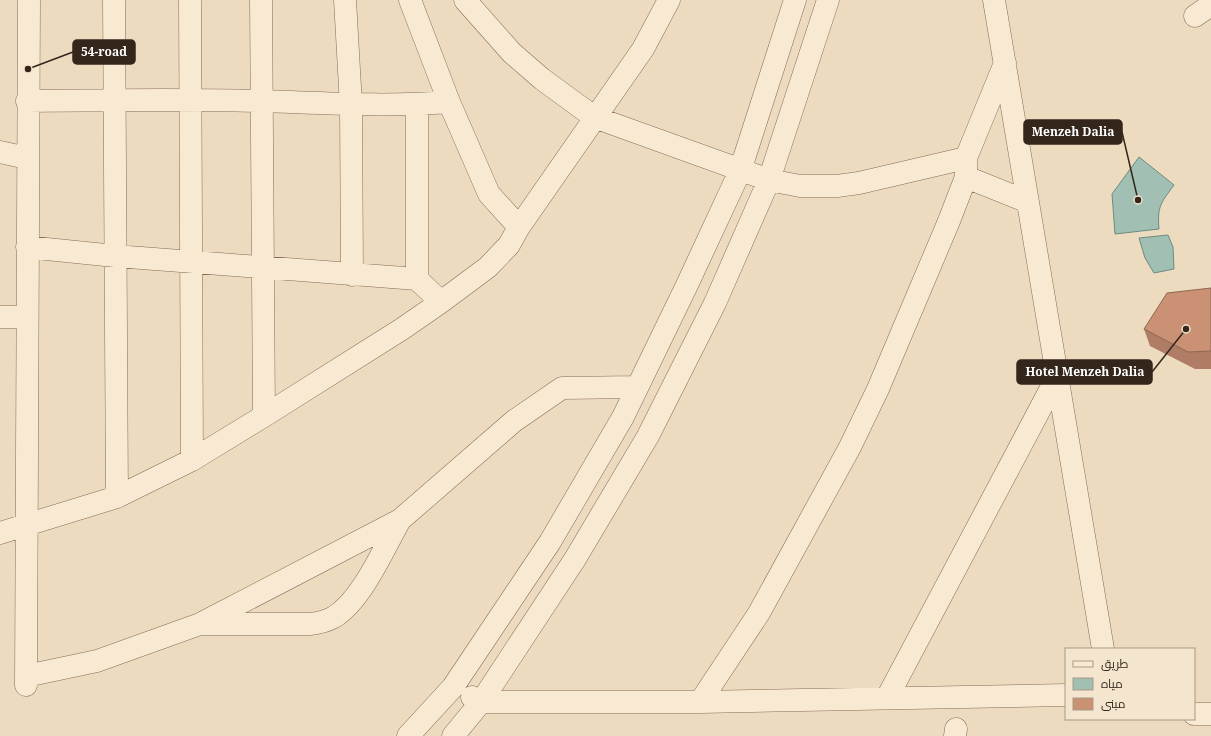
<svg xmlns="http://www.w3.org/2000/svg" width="1211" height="736" font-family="'Noto Serif',Cairo,serif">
	<rect width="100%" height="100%" fill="#eddbbf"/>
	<path fill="#a2bfb4" stroke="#6a8c80" d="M1139,157L1174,185C1161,203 1157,206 1159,229L1115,234L1112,194Z
		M1168,235L1173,247L1174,269L1154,273L1145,258L1139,238Z"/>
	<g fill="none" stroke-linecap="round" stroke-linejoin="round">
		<defs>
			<path id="minor" d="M114,0L117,497
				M190,0L192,460
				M261,0L264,416
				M345,0L351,105L352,275
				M410,0L449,102L489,194L519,227
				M465,0L512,53L542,79L594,117L769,180L800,186H837L859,183L966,158
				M994,0L1103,649
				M1195,16L1211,5
				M27,101C105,100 183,99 261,101C324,103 386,107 449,102
				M417,104V279
				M0,152L27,158
				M966,177L1028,202
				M27,247L115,256L417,279L441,302
				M0,317H27
				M0,533L117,497L192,460L264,416L402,329L441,302L488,267L509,245L519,227L643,49L669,0
				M203,624H310C319,623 327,621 334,617C362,600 384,548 400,520
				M26,676L97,661L200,624L400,520L514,421L562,388L637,387
				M26,685L29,0
				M472,697L481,702H700L1066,695
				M887,698L1057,377
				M700,702L759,613L850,447L878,389L949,221L966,177V158L1005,63
				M1194,714H1211
				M408,736L453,687L550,542L623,417L687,285L740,171L795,0
				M453,736L481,702L575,559L648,436L715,303L769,180L828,0
				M955,736L956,729"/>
		</defs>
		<use href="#minor" stroke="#856c58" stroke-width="23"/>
		<use href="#minor" stroke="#f8e9d2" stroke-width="22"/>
	</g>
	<path fill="#af7d65" d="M1211,288V369H1195L1150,346L1144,329Z"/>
	<path fill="#cb9175" stroke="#8e6652" d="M1211,288V351L1188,352L1144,329L1167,293Z"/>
	<path fill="none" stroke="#35261c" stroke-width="1.5" d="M28 69L73 52M1138 200L1122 132M1186 329L1152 372"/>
	<g fill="#35261c" stroke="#f4e6ce" stroke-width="1.5">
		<circle cx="28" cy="69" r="4"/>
		<circle cx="1138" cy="200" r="4"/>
		<circle cx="1186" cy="329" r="4"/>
	</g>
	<g fill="#35261c" stroke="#35261c" stroke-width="1.5">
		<rect x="73" y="40" width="62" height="24" rx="4"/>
		<rect x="1024" y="120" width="98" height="24" rx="4"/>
		<rect x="1017" y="360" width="135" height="24" rx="4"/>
	</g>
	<g font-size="12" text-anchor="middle" font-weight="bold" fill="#fff">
		<text x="104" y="56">54-road</text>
		<text x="1073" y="136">Menzeh Dalia</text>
		<text x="1085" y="376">Hotel Menzeh Dalia</text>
	</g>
	<rect x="1065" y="648" width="130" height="72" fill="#f4e6ce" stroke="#a89987"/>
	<rect x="1073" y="661" width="20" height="6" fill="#f8e9d2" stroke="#a89987"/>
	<text x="1101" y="668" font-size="12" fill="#35261c">طريق</text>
	<rect x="1073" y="678" width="20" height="12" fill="#a2bfb4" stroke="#a89987"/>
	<text x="1101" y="688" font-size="12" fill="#35261c">مياه</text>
	<rect x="1073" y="698" width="20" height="12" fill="#cb9175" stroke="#a89987"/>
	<text x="1101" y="708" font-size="12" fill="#35261c">مبنى</text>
</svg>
